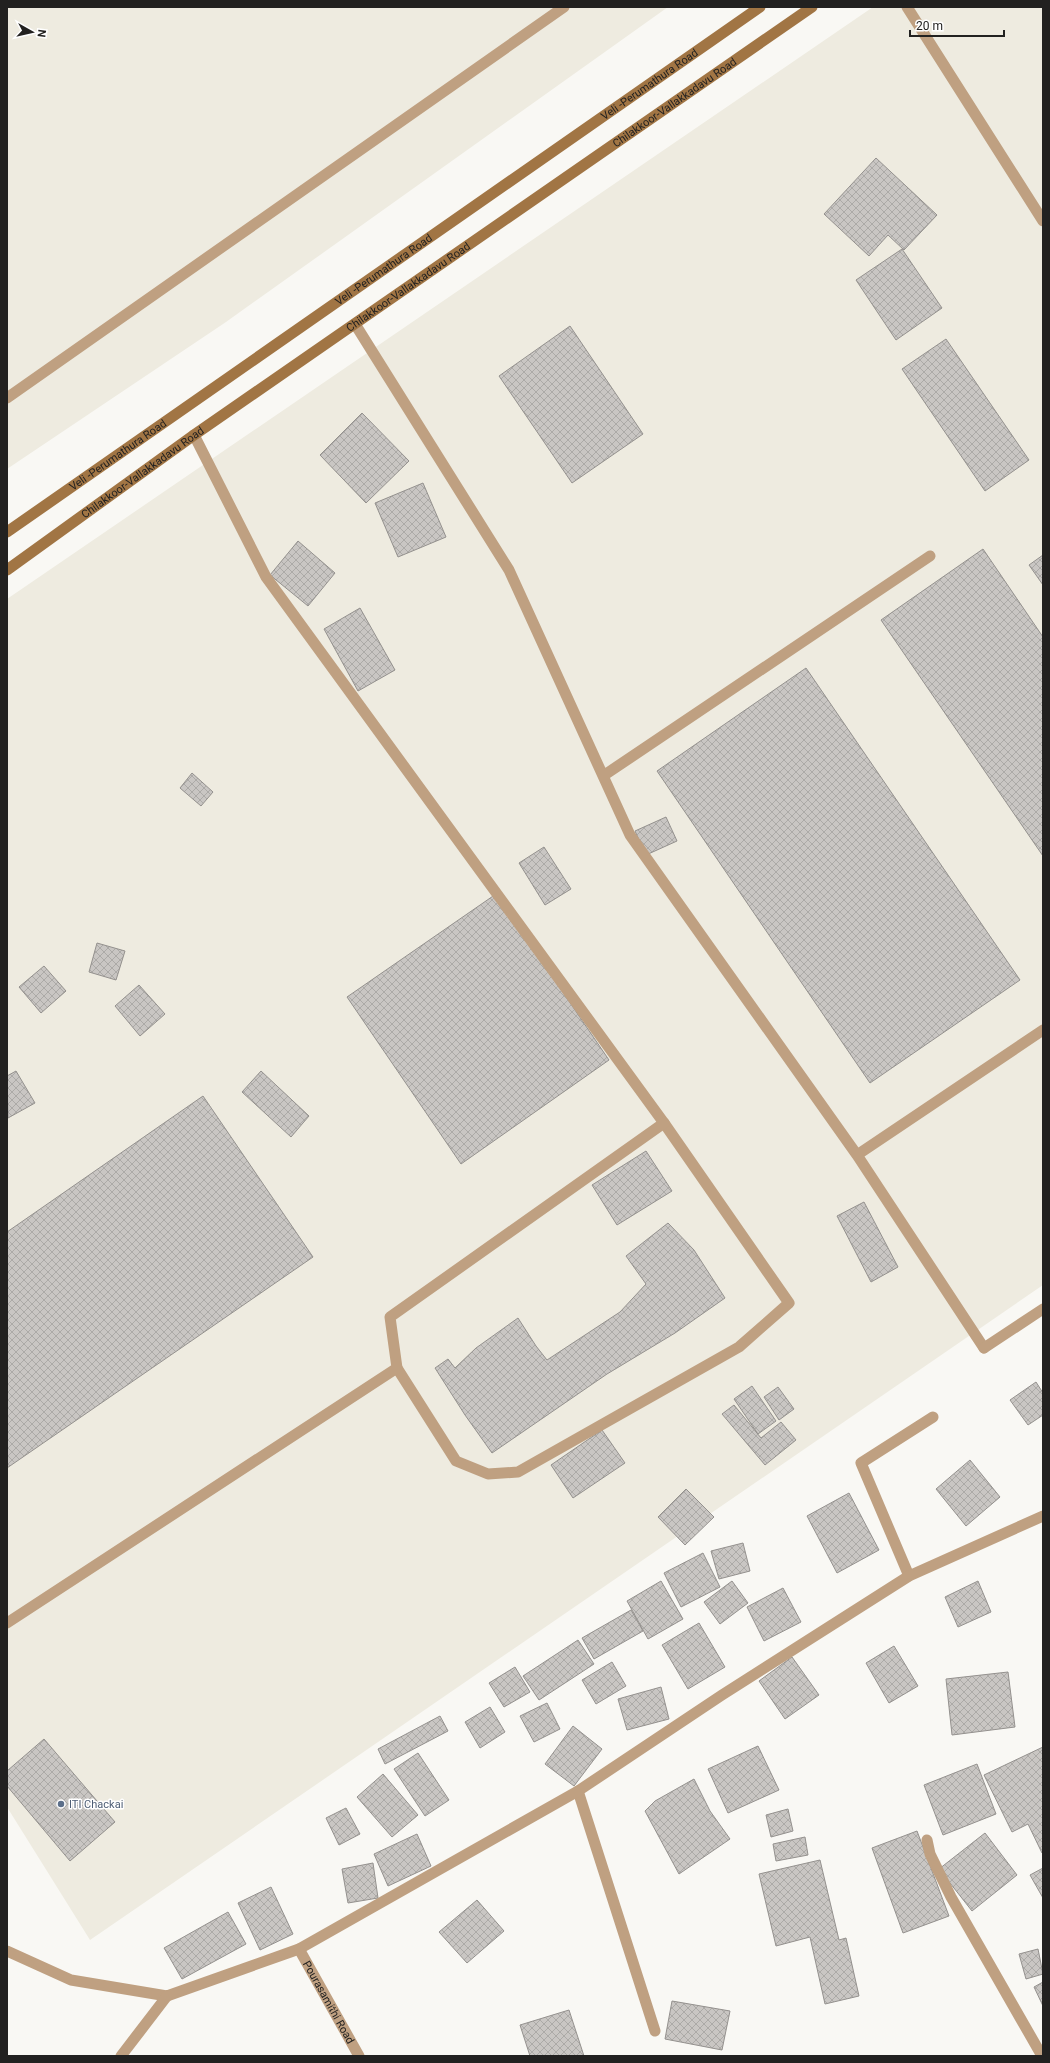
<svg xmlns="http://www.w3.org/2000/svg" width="1050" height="2063" font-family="Roboto,sans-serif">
	<defs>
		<pattern id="building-cross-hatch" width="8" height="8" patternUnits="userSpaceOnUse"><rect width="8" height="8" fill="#c9c6c3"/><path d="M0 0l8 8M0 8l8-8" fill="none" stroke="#acaaa7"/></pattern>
	</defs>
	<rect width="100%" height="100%" fill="#f9f8f4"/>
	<path fill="#eeebe0" d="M7,7H668L226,322L7,469Z
		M873,7H1043V1285L90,1940L7,1807V599Z"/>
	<path fill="url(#building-cross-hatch)" stroke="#94918e" d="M876,158L937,215L904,250L888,235L869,256L824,214Z
		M902,249L942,308L896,340L856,280Z
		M570,326L643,434L572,483L499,376Z
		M946,339L1029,460L985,491L902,369Z
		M362,413L409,461L366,503L320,455Z
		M423,483L446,537L398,557L375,503Z
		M298,541L335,573L308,606L270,575Z
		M983,549L1043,637V856L881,620Z
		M1043,555V585L1029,565Z
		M360,608L395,670L358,691L324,629Z
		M806,668L1020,980L870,1083L657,771Z
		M192,773L213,792L201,806L180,788Z
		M666,817L677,841L646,855L635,831Z
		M544,847L571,889L545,905L519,863Z
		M496,894L609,1060L461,1164L347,997Z
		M97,943L125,951L116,980L89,972Z
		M44,966L66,991L41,1013L19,987Z
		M139,985L165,1014L140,1036L115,1006Z
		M16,1071L35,1103L8,1118L7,1076Z
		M261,1071L309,1116L291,1137L242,1092Z
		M203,1096L313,1257L7,1468V1232Z
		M646,1151L672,1191L617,1225L592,1185Z
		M864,1202L898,1267L871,1282L837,1216Z
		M668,1223L694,1250L725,1298L675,1333L607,1374L492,1453L465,1415L435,1368L448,1359L455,1368L476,1348L518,1318L536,1346L547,1360L620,1312L646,1284L626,1256Z
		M1036,1382L1043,1393V1415L1028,1425L1010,1400Z
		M752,1386L776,1421L758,1434L734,1399Z
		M778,1387L794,1409L779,1420L764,1397Z
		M734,1405L761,1438L781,1422L796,1440L765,1465L722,1414Z
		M602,1430L625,1463L573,1498L551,1465Z
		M970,1460L1000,1497L966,1526L936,1489Z
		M686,1489L714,1517L685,1545L658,1517Z
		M849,1493L879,1550L837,1573L807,1516Z
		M743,1543L750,1571L719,1579L711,1551Z
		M703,1553L720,1587L681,1607L664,1573Z
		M661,1581L683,1619L648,1639L627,1601Z
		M732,1581L748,1603L720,1624L704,1602Z
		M978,1581L991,1612L958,1627L945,1597Z
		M783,1588L801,1622L764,1641L747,1607Z
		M631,1610L643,1631L594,1659L582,1638Z
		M699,1623L725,1667L688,1689L662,1645Z
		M578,1640L594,1664L539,1700L523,1676Z
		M894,1646L918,1686L889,1703L866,1663Z
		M792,1657L819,1695L785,1719L759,1681Z
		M612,1662L626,1686L596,1704L582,1680Z
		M515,1667L530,1692L504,1707L489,1683Z
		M1008,1672L1015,1727L952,1735L946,1679Z
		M661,1687L669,1719L627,1730L618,1699Z
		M547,1703L560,1729L534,1742L520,1716Z
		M490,1707L505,1732L480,1748L465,1722Z
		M440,1716L448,1731L385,1764L378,1749Z
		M573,1726L602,1749L574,1786L545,1764Z
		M44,1739L115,1822L70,1861L7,1786V1771Z
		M758,1746L779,1790L728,1813L708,1769Z
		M1043,1747V1852L1042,1853L1028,1824L1012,1832L984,1775Z
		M418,1753L449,1800L425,1816L394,1769Z
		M977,1764L996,1814L943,1835L924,1785Z
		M383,1774L418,1815L392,1837L357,1797Z
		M694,1779L710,1811L730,1839L679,1874L645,1811L655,1801Z
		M346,1808L360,1834L339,1845L326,1818Z
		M788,1809L793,1831L771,1837L766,1815Z
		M917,1831L949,1916L903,1933L872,1848Z
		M985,1833L1017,1875L972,1911L939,1869Z
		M417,1834L431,1866L388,1886L374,1854Z
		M805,1837L808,1855L776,1861L773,1844Z
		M820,1860L839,1940L846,1938L859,1996L825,2004L810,1937L776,1946L759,1874Z
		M373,1863L378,1898L348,1903L342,1869Z
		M1043,1868V1898L1030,1875Z
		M271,1887L293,1934L260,1950L238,1903Z
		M477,1900L504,1931L467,1963L439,1932Z
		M228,1912L246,1944L182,1979L164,1948Z
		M1038,1949L1043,1974L1026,1979L1019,1954Z
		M1043,1982V2006L1034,1987Z
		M672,2001L730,2011L722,2050L665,2039Z
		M569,2010L584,2056H530L520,2025Z"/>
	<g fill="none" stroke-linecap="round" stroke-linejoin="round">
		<path stroke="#bfa081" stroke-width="11" d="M907,7L1043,221
			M355,324L509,570L630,835L857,1155L984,1348
			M7,398L564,7
			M603,776L930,556
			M857,1155L1043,1030"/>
		<g stroke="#bfa081" stroke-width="11">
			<path d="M194,435L266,577L664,1123L789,1303L739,1347L518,1472L488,1474L456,1461L397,1368"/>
			<path d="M984,1348L1043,1309"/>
			<path d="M909,1576L861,1463L933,1417"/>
			<path d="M7,1623L397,1368L390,1317L664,1123"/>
			<path d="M578,1791L655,2031"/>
			<path d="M927,1840L930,1854L951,1897L1042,2056"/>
			<path id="s1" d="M299,1949L359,2056"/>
			<path d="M7,1951L71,1980L167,1996L299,1949L578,1791L722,1695L909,1576L1043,1516"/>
			<path d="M121,2056L167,1996"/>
		</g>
		<g stroke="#a17544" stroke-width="11">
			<path id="s2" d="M7,532L760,7"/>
			<path id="s3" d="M7,570L194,435L812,7"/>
		</g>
	</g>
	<circle fill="#5c6f8a" stroke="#fff" stroke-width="1.5" cx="61" cy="1804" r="4"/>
	<g text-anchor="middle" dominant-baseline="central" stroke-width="3" stroke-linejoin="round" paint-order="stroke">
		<g font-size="11" fill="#222120" stroke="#fff">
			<text stroke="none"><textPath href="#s2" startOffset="783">Veli -Perumathura Road</textPath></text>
			<text stroke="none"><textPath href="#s3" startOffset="815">Chilakkoor-Vallakkadavu Road</textPath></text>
			<text stroke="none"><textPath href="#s2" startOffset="459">Veli -Perumathura Road</textPath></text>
			<text stroke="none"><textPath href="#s3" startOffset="491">Chilakkoor-Vallakkadavu Road</textPath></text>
			<text stroke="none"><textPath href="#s2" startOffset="135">Veli -Perumathura Road</textPath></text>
			<text stroke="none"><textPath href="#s3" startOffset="167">Chilakkoor-Vallakkadavu Road</textPath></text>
			<text stroke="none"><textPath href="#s1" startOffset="61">Pourasamithi Road</textPath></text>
		</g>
		<g font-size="11" fill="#4e5e75" stroke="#fff" text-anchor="start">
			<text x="69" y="1804">ITI Chackai</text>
		</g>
	</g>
	<rect width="1050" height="2063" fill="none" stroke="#222120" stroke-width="16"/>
	<g transform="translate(32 32) rotate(98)" stroke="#ffffff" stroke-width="3" paint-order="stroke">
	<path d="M0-3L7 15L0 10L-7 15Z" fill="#222120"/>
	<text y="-6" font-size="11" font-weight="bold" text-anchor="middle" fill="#222120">N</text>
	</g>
	<path d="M910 30v6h94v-6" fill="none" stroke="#222120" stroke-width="2"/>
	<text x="916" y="30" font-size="12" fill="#222120" stroke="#ffffff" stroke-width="3" paint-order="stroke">20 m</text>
</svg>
